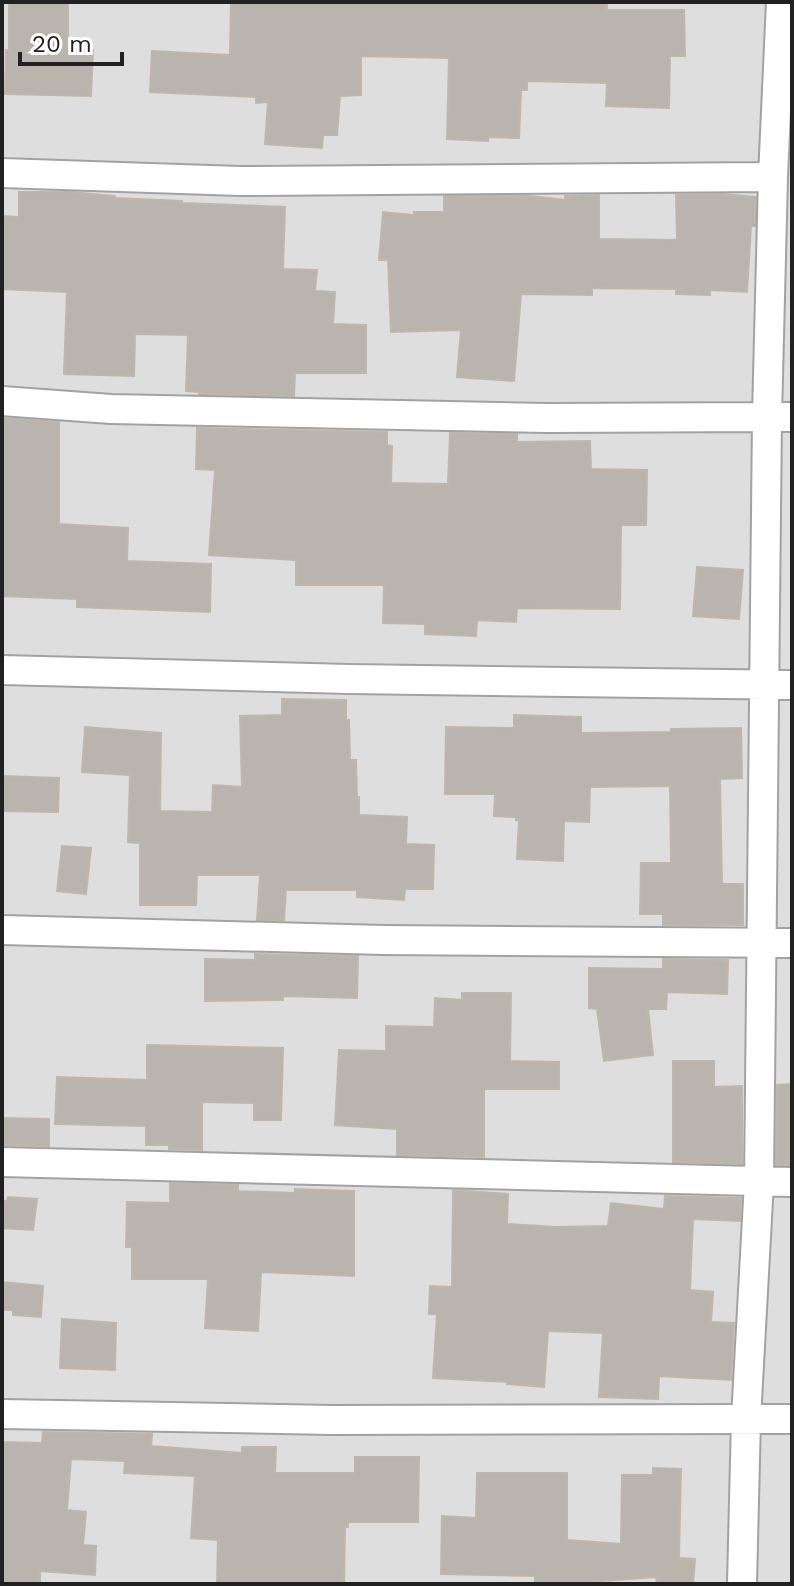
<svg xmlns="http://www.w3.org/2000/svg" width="794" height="1586" font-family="'Work Sans',sans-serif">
	<rect width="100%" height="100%" fill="#f0eee8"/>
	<path fill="#dedede" d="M2,2H792V1584H2Z"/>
	<path fill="#b9b4ae" stroke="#c0b7ac" stroke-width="2" d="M9,2H68V49L93,50L91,96L5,94L6,50H9Z
		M231,2H607V10H684L685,56H670L669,108L606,106L607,83L527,81V90H521L519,138L488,137V141L447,139L449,58L361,56V95L340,96L337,135H323L322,148L265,144L268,102L256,103V97L150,92L152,51L230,55Z
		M19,192H72L115,196L114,198L182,201V203L285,207L283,269L317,270L315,291L335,292L333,324L366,325V373H295L294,396L199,394V392L186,391L188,335L135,334L134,376L64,374L67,292L2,289V216L19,217Z
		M722,194L756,197L755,226H751L747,292L710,290V295L676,294V289L592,288V295L521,294L514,381L457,377L461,330L391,332L388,260H379L383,212L414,215V212H444V196H531L565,200V196L599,195V239L677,240L676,195Z
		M2,418L59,422V524L128,528L127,561L211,564L210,612L77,607V599L2,596Z
		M197,428L387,432V445L392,446L391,483L448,484L450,433L517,434V442L590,441L591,469L647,470L646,525H621L620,609L517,608L516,622L477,620L476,636L425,634V624L383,623L384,585H296V560L209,555L215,470L196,469Z
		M697,567L743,570L739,619L693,616Z
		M282,699L346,700V720H349L350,760H356L357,797H359V815L407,817L406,844L434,845L433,889H405L404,900L357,897V890H286L284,920H257L260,875H197L196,905H140V843L128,842L130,775L82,772L85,727L161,733L160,811L212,812L213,785L242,787L240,716L282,715Z
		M514,715L581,717V733L671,732V729L741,728L742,778L720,779L722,884H743V925H663V914H640L641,863H671L670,786L590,787L589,822L564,821L563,861L517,859L519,820H516V817L494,816L495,794H445L446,727L514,728Z
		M2,776L59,778L58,812L2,811Z
		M62,846L91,848L86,894L57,891Z
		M255,954L358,956L357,998L283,996V1000L205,1001V959L255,960Z
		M663,959L728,960L727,994L667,992L666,1009H648L653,1055L604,1061L597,1009L589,1008V968L663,969Z
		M462,993H511L510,1061L559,1062V1089H484V1157L397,1155V1129L335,1125L339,1050L386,1051V1026L434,1027L435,998L462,1000Z
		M147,1045L283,1048L281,1120H254V1103L202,1102V1150L169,1149V1145H146V1126L55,1124L57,1077L147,1080Z
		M673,1061H714V1087L742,1086V1164L673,1162Z
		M792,1084V1165H776L777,1085Z
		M2,1118L49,1119V1146L2,1145Z
		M170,1183L238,1185V1191L295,1193V1189L354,1191V1276L261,1272L258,1331L205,1328L208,1279H132V1247H126L127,1202L170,1203Z
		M453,1190L508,1194L507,1224L556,1227L608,1226L611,1203L664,1209L665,1196L741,1198L740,1221L693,1219L690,1290L713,1292L711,1322L734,1323L731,1380L659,1376L658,1399L599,1397L603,1333L548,1331L544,1387L507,1384L508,1382L433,1378L437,1314H429L430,1286L452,1287Z
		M8,1197L37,1199L33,1230L2,1228V1201H7Z
		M2,1282L43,1286L41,1317L13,1315V1310H2Z
		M62,1319L116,1323L115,1370L60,1368Z
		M43,1432L152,1434L151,1446L242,1453V1447H276L275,1473H355V1457H419L418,1522H348V1527H345L344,1584H217L218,1540L191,1538L195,1476L124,1473L125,1461L71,1459L67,1510L86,1512L83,1545L96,1546L95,1575L40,1571V1584H2V1442L42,1443Z
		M653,1468L681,1469L679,1558L695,1559L693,1584H656L657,1577L561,1584H535V1576L441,1574L442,1516L476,1518L477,1473H567V1540L621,1544L622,1475H653Z"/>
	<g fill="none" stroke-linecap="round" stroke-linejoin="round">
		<defs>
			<path id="minor" d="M2,173L240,181L773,177
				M2,401L111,409L547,418L792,417
				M2,670L349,679L792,685
				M2,930L384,940L792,943
				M2,1162L792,1182
				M2,1414L332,1420L792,1419
				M742,1584L746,1419L759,1182L767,417L773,177L781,2"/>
		</defs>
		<use href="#minor" stroke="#a2a2a2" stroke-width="32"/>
		<use href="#minor" stroke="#fff" stroke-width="28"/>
	</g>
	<rect width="794" height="1586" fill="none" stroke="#212121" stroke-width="8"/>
	<path d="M20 52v12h102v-12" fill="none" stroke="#212121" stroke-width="4"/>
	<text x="32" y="52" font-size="24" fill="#212121" stroke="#ffffff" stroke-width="6" paint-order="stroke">20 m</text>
</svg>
